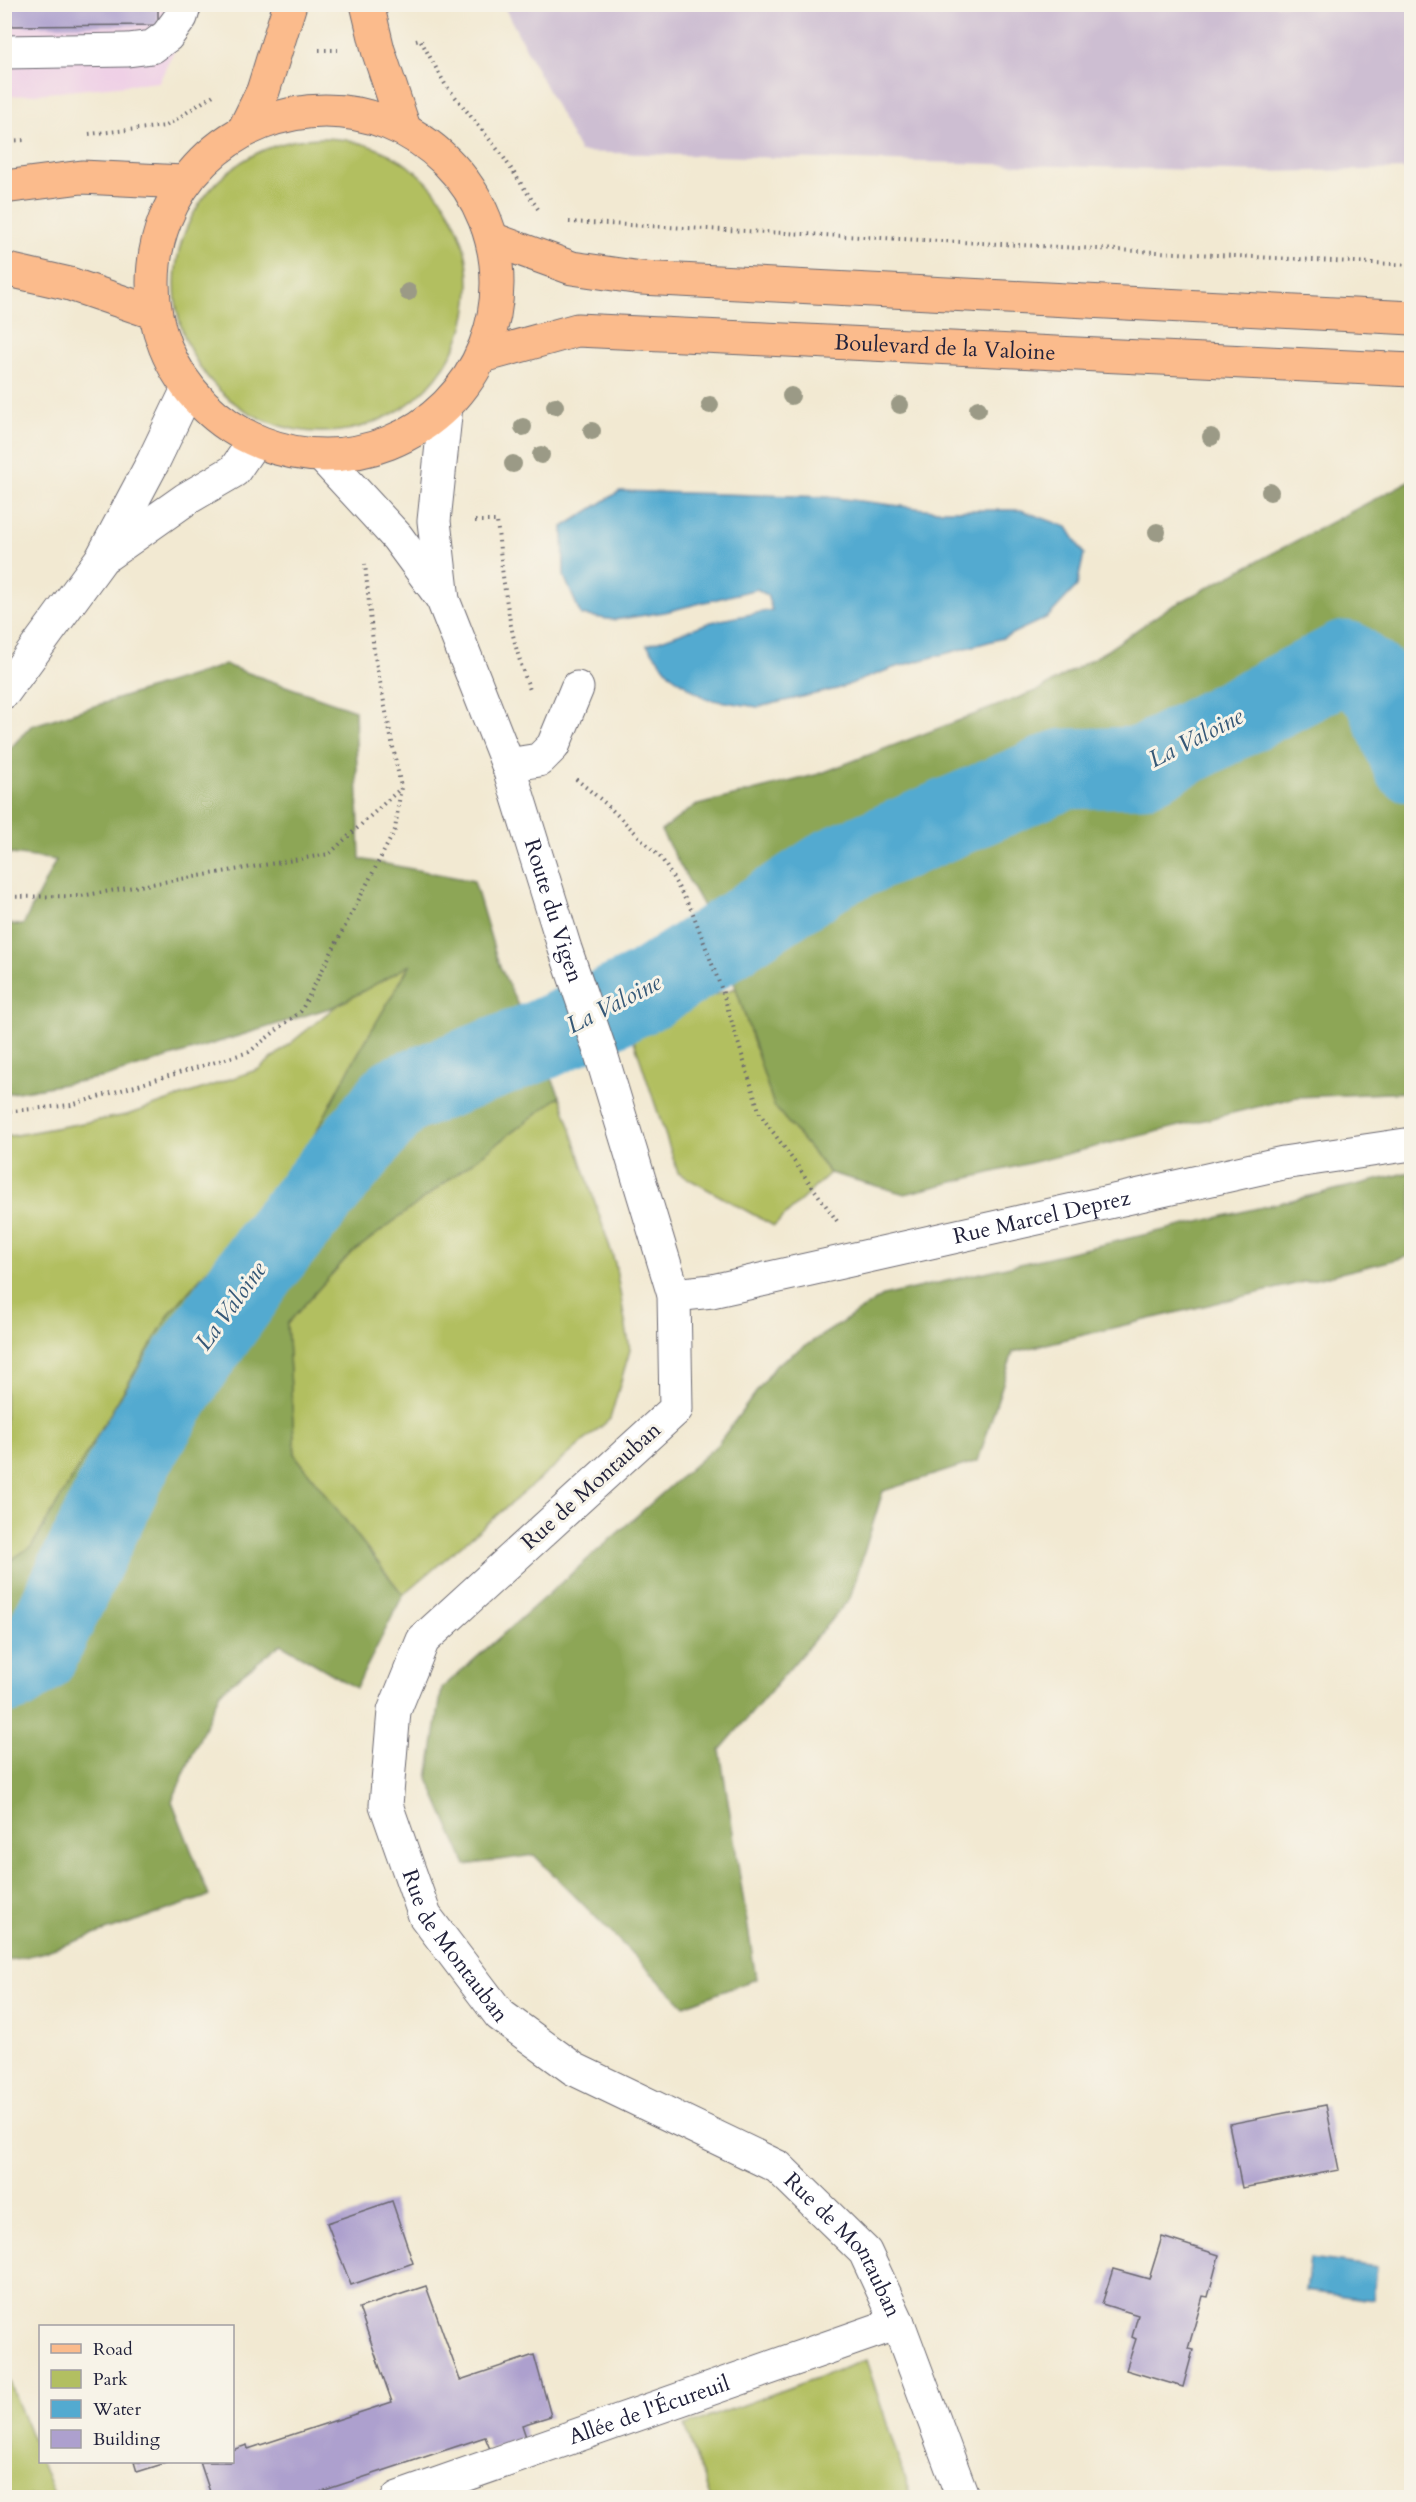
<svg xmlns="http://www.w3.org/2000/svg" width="1416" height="2502" font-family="Cardo,serif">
	<rect width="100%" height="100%" fill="#f7f3e8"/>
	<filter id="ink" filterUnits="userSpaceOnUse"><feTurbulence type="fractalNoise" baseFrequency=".0167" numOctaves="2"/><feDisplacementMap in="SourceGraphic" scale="12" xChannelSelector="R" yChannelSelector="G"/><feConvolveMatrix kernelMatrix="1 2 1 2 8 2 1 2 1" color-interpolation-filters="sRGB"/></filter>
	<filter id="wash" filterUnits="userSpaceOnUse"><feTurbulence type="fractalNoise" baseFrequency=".008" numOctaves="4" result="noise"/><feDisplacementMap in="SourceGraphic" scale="24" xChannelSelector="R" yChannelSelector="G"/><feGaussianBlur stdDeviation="1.35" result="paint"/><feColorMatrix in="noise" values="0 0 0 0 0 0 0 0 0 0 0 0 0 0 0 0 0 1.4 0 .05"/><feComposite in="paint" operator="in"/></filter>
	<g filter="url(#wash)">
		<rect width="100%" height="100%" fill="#f2e9d2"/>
		<path fill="#efd0e6" d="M5,5H196L159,82L5,97Z"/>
		<path fill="#cdbed2" d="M503,5H1411V169L1263,172L580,152Z"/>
		<path fill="#b2bf61" stroke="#6a704e" stroke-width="1.5" d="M175 285a147 147 0 1 1 294 0a147 147 0 1 1-294 0Z
			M411,964L353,1062L298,1166L170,1313L32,1546L5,1564V1137L127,1115L259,1069L336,1006Z
			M736,988L774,1106L830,1173L774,1226L678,1173L628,1023Z
			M560,1096L615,1263L630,1350L610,1419L403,1595L295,1455L287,1324L349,1255Z
			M866,2360L911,2497H710L685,2426Z
			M5,2370L55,2497H5Z"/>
		<path fill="#8da657" stroke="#586449" stroke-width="1.5" d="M1411,480V1092L1297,1097L905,1194L830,1173L774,1106L719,935L661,831L694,806L819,774L1041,689L1106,651L1167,609Z
			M225,665L355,710L360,859L474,881L498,962L560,1096L349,1255L287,1324L295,1455L403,1595L356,1688L281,1644L220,1692L172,1801L209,1896L38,1954L5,1961V1564L32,1546L170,1313L298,1166L353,1062L410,965L336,1006L105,1077L5,1094V924L23,925L56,860L5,853V754L31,726Z
			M1411,1172V1256L1013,1352L978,1461L883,1491L850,1598L720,1750L756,1979L684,2006L534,1855L466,1865L428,1779L442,1688L717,1445L777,1364L883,1296Z"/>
		<path fill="#53aad0" stroke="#3a6686" stroke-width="1.5" d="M620,491L828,497L933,510H1021L1067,527L1084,554L1077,586L1048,617L1003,638L893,668L837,689L758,707L706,699L671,675L647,645L711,622L772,610L767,595L757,589L665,612L614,620L581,615L564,576L563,527Z
			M1310,2258L1377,2267L1373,2300L1306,2291Z"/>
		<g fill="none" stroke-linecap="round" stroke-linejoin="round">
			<path stroke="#53aad0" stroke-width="81" d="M4,1674L14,1671L37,1655L135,1452L190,1363L268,1254L398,1096L541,1040L648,990L836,867L1064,769L1142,767L1346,661L1383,690L1412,762"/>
		</g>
		<g id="blocks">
			<path fill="#ada0ce" d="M5,4H158V25L5,26Z
				M1326,2105L1339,2170L1242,2188L1229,2124Z
				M392,2201L413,2263L351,2285L327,2223Z
				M1162,2237L1219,2255L1208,2297L1203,2296L1188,2349L1193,2350L1183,2387L1126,2370L1136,2339L1132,2337L1138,2315L1102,2304L1113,2269L1149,2279Z
				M426,2286L460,2380L534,2355L551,2416L522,2425L526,2437L490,2449L485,2437L301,2498H212L200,2462H232V2450L247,2445L248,2449L392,2402L359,2308Z
				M134,2462H169L137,2472Z"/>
		</g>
	</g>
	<g filter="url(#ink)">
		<use href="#blocks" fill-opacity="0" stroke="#6b6870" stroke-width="1.5"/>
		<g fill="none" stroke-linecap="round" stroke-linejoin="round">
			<defs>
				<g id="minor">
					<path d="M4,52L128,50L152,47L167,36L181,17L185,4"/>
					<path id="s1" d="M446,406L434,521L443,600L508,765L565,949L601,1054L674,1295L676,1409L423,1640L394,1711L386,1805L425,1916L500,2015L574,2069L778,2167L865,2252L898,2323L963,2498"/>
					<path d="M324,458L397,537L442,598"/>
					<path d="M108,554L186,499L234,471L253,443"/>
					<path d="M4,692L102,558L153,462L187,391"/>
					<path d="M508,765L539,760L553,746L577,688"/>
					<path id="s2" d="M674,1295L712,1291L1283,1163L1412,1144"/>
					<path id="s3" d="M398,2498L898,2323"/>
				</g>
				<g id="major">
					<path d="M367,4L378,50L404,128"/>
					<circle cx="325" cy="283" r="172"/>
					<path d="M244,130L263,91L290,4"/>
					<path d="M4,187L82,177L183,182"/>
					<path d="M492,239L572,268L641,278L1412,318"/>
					<path d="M4,269L70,284L152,312"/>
					<path id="s4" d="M483,356L577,330L1412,370"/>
				</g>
			</defs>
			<use href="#minor" stroke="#6b6870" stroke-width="35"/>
			<use href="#major" stroke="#6b6870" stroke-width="35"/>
			<path stroke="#6b6870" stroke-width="4" stroke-dasharray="1.5 4.5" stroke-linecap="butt" d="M416,40L420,39L445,84L502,155L540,212
				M319,50H338
				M89,134L166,126L215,94
				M4,141L25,140
				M569,222L1412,265
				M475,521H497C503,579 508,637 531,692
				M576,779L605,803L662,859L692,911L723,993L760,1114L837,1221
				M4,897L80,896L329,854L401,788
				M4,1112L71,1105L249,1052L301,1011L395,830L401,787L374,652L365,564"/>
			<use href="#minor" stroke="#fff" stroke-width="33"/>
			<use href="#major" stroke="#fbbb8c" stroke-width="33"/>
		</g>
		<g fill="#9b9a86">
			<circle cx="408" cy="292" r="9"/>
			<circle cx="791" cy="396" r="9"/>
			<circle cx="710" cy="405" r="9"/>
			<circle cx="900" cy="405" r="9"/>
			<circle cx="555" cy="406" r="9"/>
			<circle cx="978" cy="409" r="9"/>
			<circle cx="523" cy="427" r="9"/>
			<circle cx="592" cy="431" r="9"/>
			<circle cx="1211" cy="437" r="9"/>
			<circle cx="541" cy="455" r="9"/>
			<circle cx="513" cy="464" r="9"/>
			<circle cx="1270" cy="492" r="9"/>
			<circle cx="1157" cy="532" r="9"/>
		</g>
	</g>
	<g text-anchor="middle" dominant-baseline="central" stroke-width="6" stroke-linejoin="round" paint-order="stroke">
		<g font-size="22" fill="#22223b" stroke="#f7f3e8">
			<text stroke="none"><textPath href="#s4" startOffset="466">Boulevard de la Valoine</textPath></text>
			<text stroke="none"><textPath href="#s1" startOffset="525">Route du Vigen</textPath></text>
			<text stroke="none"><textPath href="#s2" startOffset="376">Rue Marcel Deprez</textPath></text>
			<text transform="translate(591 1486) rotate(-42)">Rue de Montauban</text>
			<text stroke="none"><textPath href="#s1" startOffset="1714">Rue de Montauban</textPath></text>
			<text stroke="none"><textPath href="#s1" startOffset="2218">Rue de Montauban</textPath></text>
			<text stroke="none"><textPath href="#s3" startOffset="266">Allée de l'Écureuil</textPath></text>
		</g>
		<g font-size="24" font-style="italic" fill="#365877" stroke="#f7f3e8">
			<text transform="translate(1196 738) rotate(-27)">La Valoine</text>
			<text transform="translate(614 1004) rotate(-27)">La Valoine</text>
			<text transform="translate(231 1306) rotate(-54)">La Valoine</text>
		</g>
	</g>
	<rect width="1416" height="2502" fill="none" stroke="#f7f3e8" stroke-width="24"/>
	<rect x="39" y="2325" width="195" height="138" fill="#f7f3e8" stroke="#a29fa3" stroke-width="1.5"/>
	<rect x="51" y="2344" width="30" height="9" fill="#fbbb8c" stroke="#a29fa3" stroke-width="1.5"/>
	<text x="93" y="2355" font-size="18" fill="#22223b">Road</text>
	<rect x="51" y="2370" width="30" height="18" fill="#b2bf61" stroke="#a29fa3" stroke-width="1.5"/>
	<text x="93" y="2385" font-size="18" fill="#22223b">Park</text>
	<rect x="51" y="2400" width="30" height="18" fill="#53aad0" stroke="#a29fa3" stroke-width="1.5"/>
	<text x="93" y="2415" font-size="18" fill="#22223b">Water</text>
	<rect x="51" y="2430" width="30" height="18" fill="#ada0ce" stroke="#a29fa3" stroke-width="1.5"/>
	<text x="93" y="2445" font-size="18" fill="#22223b">Building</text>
</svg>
